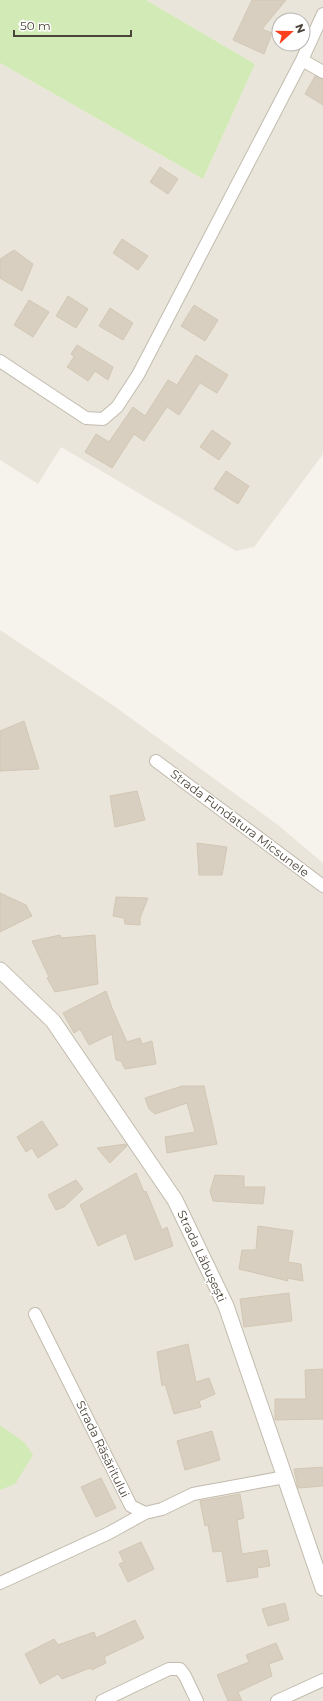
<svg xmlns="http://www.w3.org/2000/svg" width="323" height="1701" font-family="Montserrat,sans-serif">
	<rect width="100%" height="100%" fill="#f6f3ec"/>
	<path fill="#eae5da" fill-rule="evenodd" d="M146,0H323V454L254,547L236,551L61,447L38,484L0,460V63L203,179L255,64ZM279,20H303V44H279Z
		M0,630L114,706L278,825L323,863V1701H0Z"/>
	<path fill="#d2eab5" d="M0,0H146L255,64L203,179L0,63Z
		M0,1425L24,1442L33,1455L15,1484L0,1490Z"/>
	<path fill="#d8cfc1" stroke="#d3c7b4" d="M252,0H286L262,29L272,33L264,54L233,40Z
		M315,76L323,79V105L305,94Z
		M160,167L178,179L168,194L150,182Z
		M122,239L148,256L138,270L113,253Z
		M14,250L33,264L22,291L0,278V259Z
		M68,296L88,309L76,328L56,316Z
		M29,300L49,312L33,337L14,325Z
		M194,305L218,320L205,341L181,326Z
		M110,308L133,323L123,340L99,326Z
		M77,345L113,367L108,380L95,371L88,381L67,367L74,357L71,354Z
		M196,355L228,375L217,393L200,383L179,415L167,407L144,441L134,434L112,468L85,452L96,434L109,442L133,407L145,416L168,380L177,385Z
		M212,430L231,443L219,460L200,447Z
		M226,471L249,486L238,504L214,489Z
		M24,721L39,769L0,771V731Z
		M137,791L145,820L115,827L110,796Z
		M197,843L227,847L222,875H199Z
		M0,893L26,905L32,916L0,932Z
		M116,897L148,898L140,918V925L125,924L124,918L113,916Z
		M60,935L61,938L95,935L98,984L55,992L47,978L49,977L32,941Z
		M106,991L112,1008L127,1042L140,1038L142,1044L152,1041L156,1064L125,1069L121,1061L116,1060L112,1034L89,1045L80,1029L74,1033L63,1013Z
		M182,1086H204L217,1144L167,1153L165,1137L195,1132L187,1103L155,1114L149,1109L145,1098Z
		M42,1121L58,1145L38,1158L32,1148L26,1152L17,1137Z
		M126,1144L127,1146L110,1163L97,1148Z
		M136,1173L144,1192L146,1191L162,1230L167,1227L173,1246L135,1260L126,1233L98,1246L80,1205Z
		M215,1175L244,1176V1187H265L263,1204L213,1201L210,1191Z
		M76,1180L83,1189L64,1207L56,1210L48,1195Z
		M258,1226L293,1231L288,1262L301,1264L303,1281L287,1278L288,1281L239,1269L242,1250H256Z
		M289,1293L292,1321L244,1327L240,1299Z
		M188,1344L196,1382L209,1378L215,1394L199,1401L201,1407L174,1414L165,1384L162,1386L157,1352Z
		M323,1369V1419L275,1420V1399H306L305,1370Z
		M212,1431L220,1460L185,1470L177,1441Z
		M323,1467V1486L298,1488L294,1469Z
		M101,1478L116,1508L96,1517L81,1487Z
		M240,1494L244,1518L237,1520L242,1554L267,1550L270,1566L257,1568L258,1577L227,1582L222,1551L213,1552L208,1525L205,1526L200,1501Z
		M141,1542L154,1569L128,1582L119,1564L124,1562L119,1552Z
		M285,1603L289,1620L268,1626L262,1609Z
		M135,1620L144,1638L104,1657L106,1663L92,1670L90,1668L62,1679L58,1674L40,1684L25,1654L54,1639L58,1645L94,1632L96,1638Z
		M276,1643L283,1659L269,1664L272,1676L238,1692L242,1701H228L217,1675L249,1662L246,1655Z"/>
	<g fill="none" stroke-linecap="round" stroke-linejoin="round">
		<defs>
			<path id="minor" d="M302,60L323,72
				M0,361L86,418L103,419L117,407L138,375L302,60L323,14
				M156,761L323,886
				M35,1314L131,1506L145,1513L162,1509L193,1494L285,1477
				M0,1583L109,1533L145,1513
				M102,1701L169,1669H180L185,1676L197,1701
				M277,1701L323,1680"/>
			<path id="tertiary" d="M0,970L53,1021L175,1200L226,1306L323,1588"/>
		</defs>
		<use href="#minor" stroke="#c2bbae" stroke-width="14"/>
		<use href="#tertiary" stroke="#c2bbae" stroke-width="17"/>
		<use href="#minor" stroke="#fff" stroke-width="12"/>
		<use href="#tertiary" stroke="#fff" stroke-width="15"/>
	</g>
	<g text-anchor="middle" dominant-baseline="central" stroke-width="3" stroke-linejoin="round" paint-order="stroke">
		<g font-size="12" fill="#4b4439" stroke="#fff">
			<text transform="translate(240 823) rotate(37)">Strada Fundatura Micsunele</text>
			<text transform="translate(202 1256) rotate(65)">Strada Lăbușești</text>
			<text transform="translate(103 1449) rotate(64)">Strada Răsăritului</text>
		</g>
	</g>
	<g transform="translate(291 32) rotate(69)"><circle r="19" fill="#ffffff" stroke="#b7b4b0"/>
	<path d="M0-3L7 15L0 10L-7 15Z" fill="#fc3f1d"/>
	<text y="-6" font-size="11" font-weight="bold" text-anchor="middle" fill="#4b4439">N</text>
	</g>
	<path d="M14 30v6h117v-6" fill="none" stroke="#4b4439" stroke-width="2"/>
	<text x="20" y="30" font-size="12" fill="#4b4439" stroke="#ffffff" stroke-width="3" paint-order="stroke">50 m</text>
</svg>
